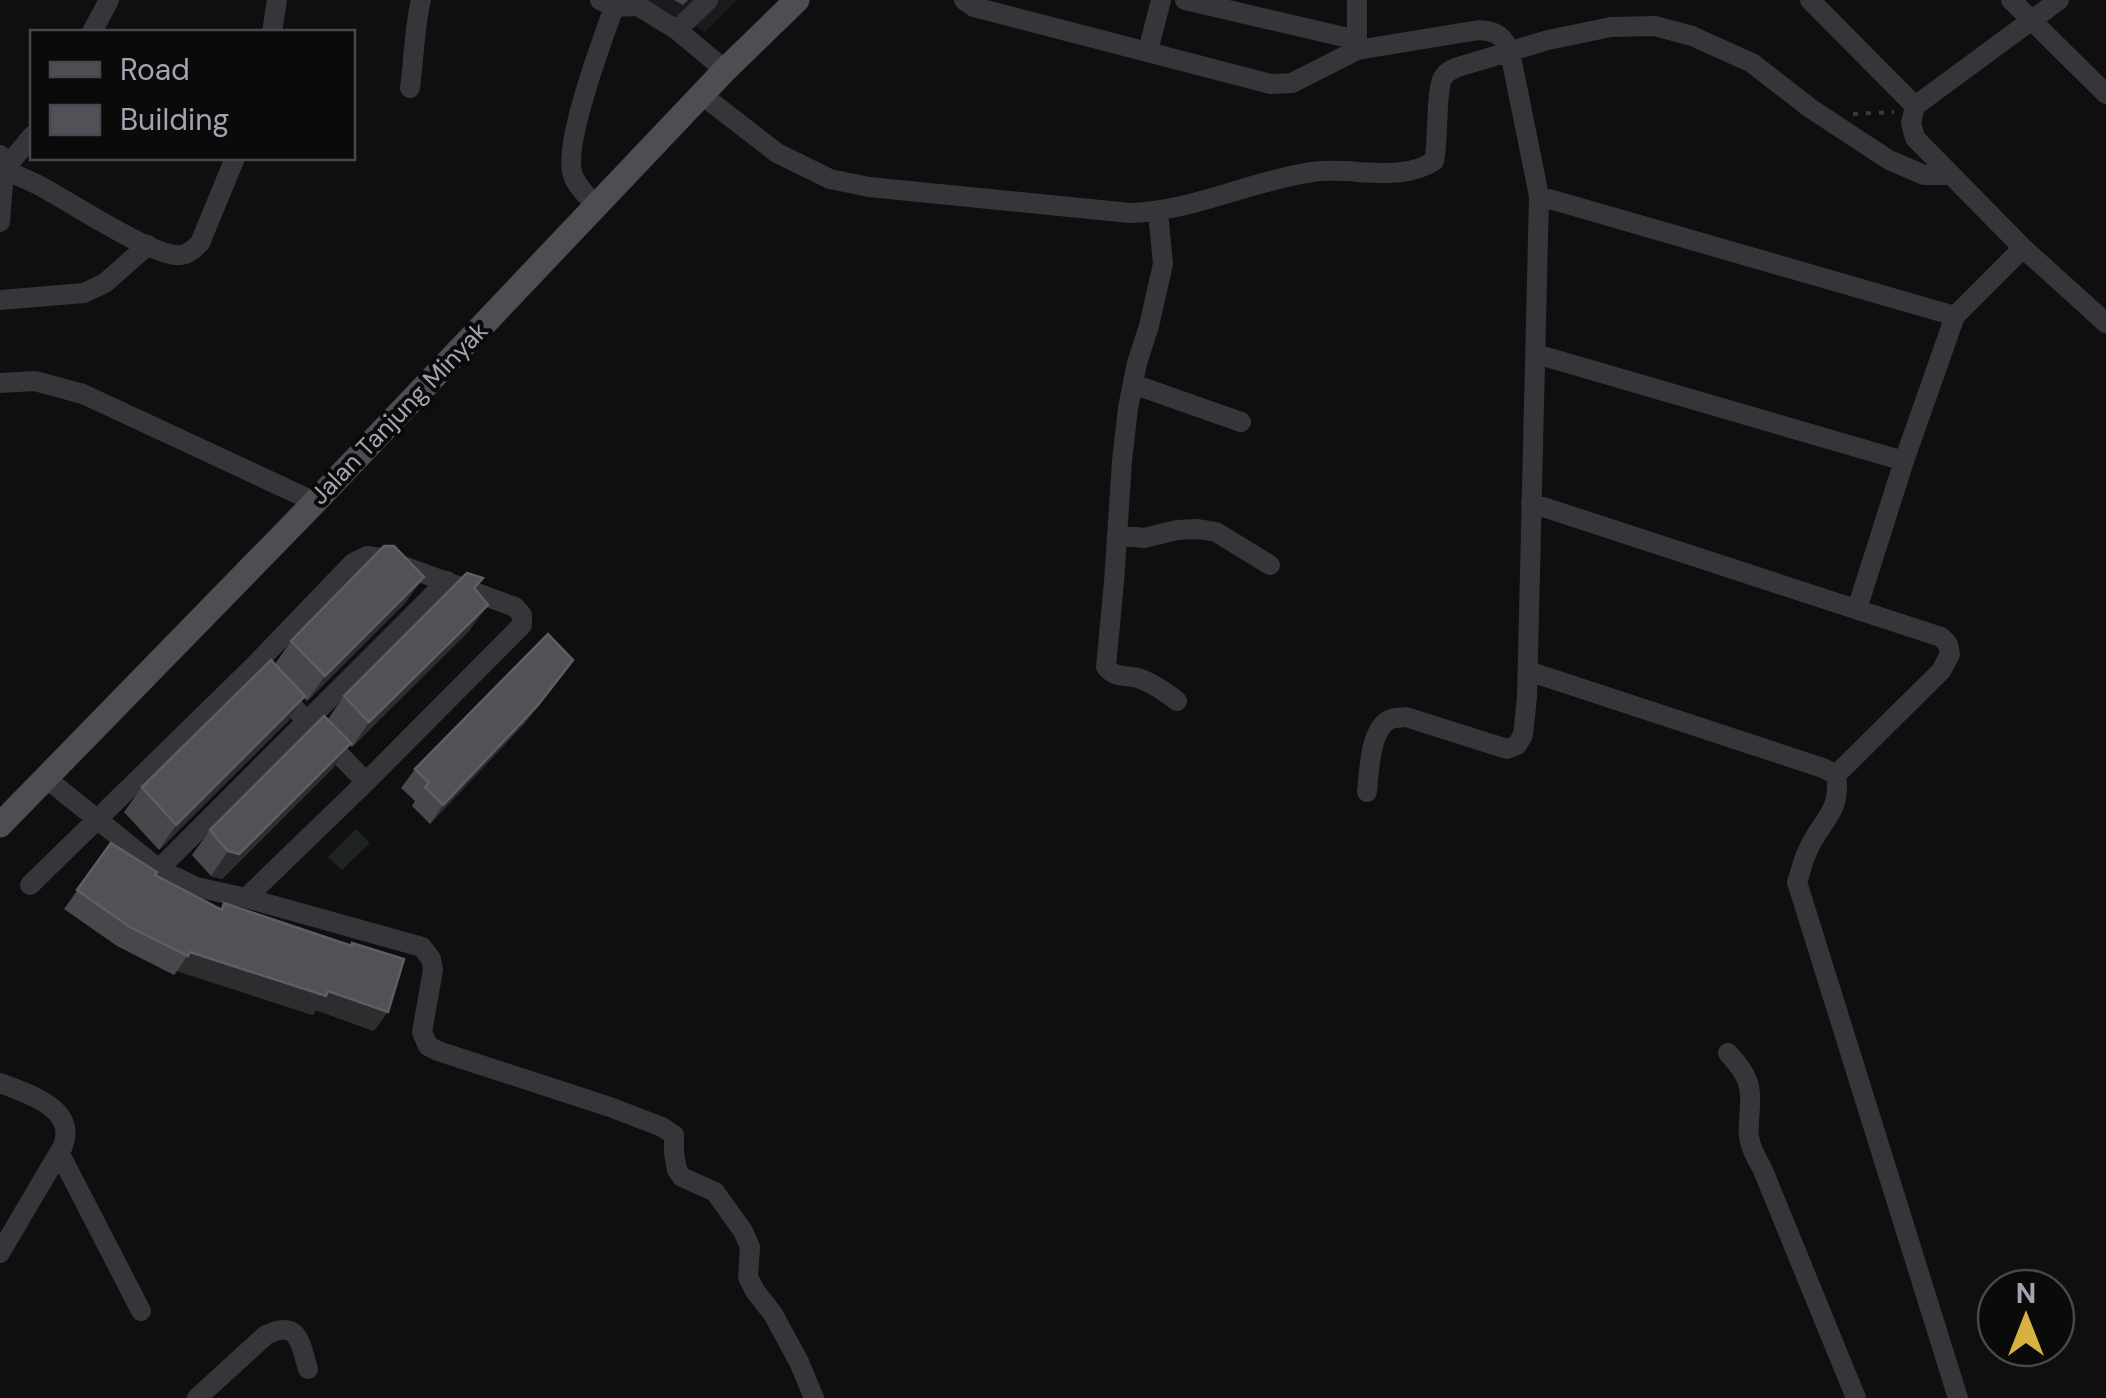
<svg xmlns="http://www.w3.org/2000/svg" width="2106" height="1398" font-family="'DM Sans',sans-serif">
	<rect width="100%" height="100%" fill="#0f0f10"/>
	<path fill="#1b1b1d" d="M645,0H737L705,32Z"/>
	<path fill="#1e241f" d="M356,829L370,843L342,870L328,857Z"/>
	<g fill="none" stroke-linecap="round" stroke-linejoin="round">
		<path stroke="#393a3d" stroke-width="4" stroke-dasharray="5 8" stroke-linecap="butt" d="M1853,114L1894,112"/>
		<path stroke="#353639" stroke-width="20" d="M600,0L614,7L638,6L677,30L725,70
			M964,0L974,7L1271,84L1292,83L1357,50L1479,30C1496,31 1504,36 1510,52L1539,196L1527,697L1523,735L1517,745L1507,749L1406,717C1400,718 1394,717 1389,720C1370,729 1369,773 1367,792
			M1185,0L1357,40
			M1357,0V50
			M1810,0L1915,106
			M2011,0L2106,94
			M2059,0L1915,106L1911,123L1915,138L2023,248L2106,323
			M677,30L708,0
			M92,32L109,0
			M272,32L277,0
			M1148,51L1161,0
			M410,88C414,59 414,29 421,0
			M702,95L777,153L830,179L869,187L1130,213C1194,211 1250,181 1312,172C1352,166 1399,184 1434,161C1439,141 1435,87 1444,76C1448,71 1452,69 1458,67L1548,40L1611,27L1655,26L1692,36L1752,63L1810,108L1889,160L1924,175H1951
			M0,155L4,170L0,222
			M4,170C16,175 29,180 40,186C67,200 154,258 180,255C188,255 195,248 200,243L235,158
			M4,170L32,136
			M1539,196L1955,316
			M596,207C589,197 576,186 573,175C562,146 603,39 614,7
			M1158,212L1163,264L1149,326L1137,363L1128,408L1122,461L1114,582L1106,667C1115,678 1125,675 1138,678C1153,683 1165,692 1177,701
			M0,300L84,293L105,283L148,245
			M1536,354L1904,461
			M0,383L35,381L83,394L315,502
			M1133,384L1241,422
			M1531,503L1941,637L1948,644L1950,654L1941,671L1836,775
			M1117,535L1144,538L1177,530L1198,529L1216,532L1270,565
			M1857,609L1904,461L1955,316L2023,248
			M1528,671L1823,768L1836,775C1842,812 1821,820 1808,850C1803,860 1801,871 1797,882L1958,1398
			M276,689L366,782
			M47,779L159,869L196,887L246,898L422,947L431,959L433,970L422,1032L428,1046L438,1051L610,1107L662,1127L674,1135V1153L677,1170L682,1177L715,1192L743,1231L750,1247L748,1277L755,1291L773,1314L799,1362L814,1398
			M159,869L447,581
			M30,885L254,666L353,563L367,556L381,558L515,607L522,615V625L366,782L246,898
			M1728,1053C1735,1061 1743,1069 1747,1080C1754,1099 1747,1118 1749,1137C1751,1149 1756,1158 1762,1168L1856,1398
			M0,1083C28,1094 77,1108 63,1146L0,1253
			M59,1152L141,1311
			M197,1398L266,1335C299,1319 300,1343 308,1369"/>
		<path stroke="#4d4e53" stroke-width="25" d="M0,825L315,502L725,70L797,0"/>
	</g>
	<path fill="#48484c" d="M674,0H688L683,5Z
		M483,578L475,589L470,630L352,747L349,745L333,768L222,879L211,876L192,855L210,830L328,719L344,696Z
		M406,602L307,701L304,698L288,721L159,850L124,812L142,787L275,664L291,641Z
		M573,660L524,724L430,824L412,806L415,801L401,788L415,769Z
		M111,843L155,875L220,909L224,903L374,1031L316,1010L313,1015L177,971L174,975L117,946L64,909Z"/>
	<path fill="#2d2d30" d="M424,577L406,602L307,701L325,676Z
		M488,605L470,630L352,747L369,722Z
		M573,660L524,724L430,824L443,805Z
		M305,696L288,721L159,850L176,825Z
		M351,743L333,768L222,879L211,876L228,851Z
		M190,952L328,991L388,1012L374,1031L316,1010L313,1015L177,971Z"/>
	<path fill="#515257" stroke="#5e5f65" stroke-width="2.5" d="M384,546H394L424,577L325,676L291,641Z
		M467,573L483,578L474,588L488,605L369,722L344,696Z
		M548,634L573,660L538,705L443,805L425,787L429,783L415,769Z
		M271,660L305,696L176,825L142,787Z
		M324,716L351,743L239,854L228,851L210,830Z
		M111,843L157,872L155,875L222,910L224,903L352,946V943L404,959L388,1012L328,991L326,996L190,952L188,956L130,927L77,890Z"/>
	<g text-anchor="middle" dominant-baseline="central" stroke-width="8" stroke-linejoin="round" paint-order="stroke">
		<g font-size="25" fill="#a2a5af" stroke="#0a0a0b">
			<text transform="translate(399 413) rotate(-46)">Jalan Tanjung Minyak</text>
		</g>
	</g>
	<rect x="30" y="30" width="325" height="130" fill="#0a0a0b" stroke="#47484d" stroke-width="2.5"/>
	<rect x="50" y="62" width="50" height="15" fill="#4d4e53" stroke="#47484d" stroke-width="2.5"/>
	<text x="120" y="80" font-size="30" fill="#a2a5af">Road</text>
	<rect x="50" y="105" width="50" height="30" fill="#515257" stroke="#47484d" stroke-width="2.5"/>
	<text x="120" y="130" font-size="30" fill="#a2a5af">Building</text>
	<g transform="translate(2026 1318)"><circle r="48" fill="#0a0a0b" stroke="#47484d" stroke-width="2.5"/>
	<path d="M0-8L18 38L0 25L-18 38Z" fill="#d9b13e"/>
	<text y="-15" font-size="28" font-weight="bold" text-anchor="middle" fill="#a2a5af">N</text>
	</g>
</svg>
